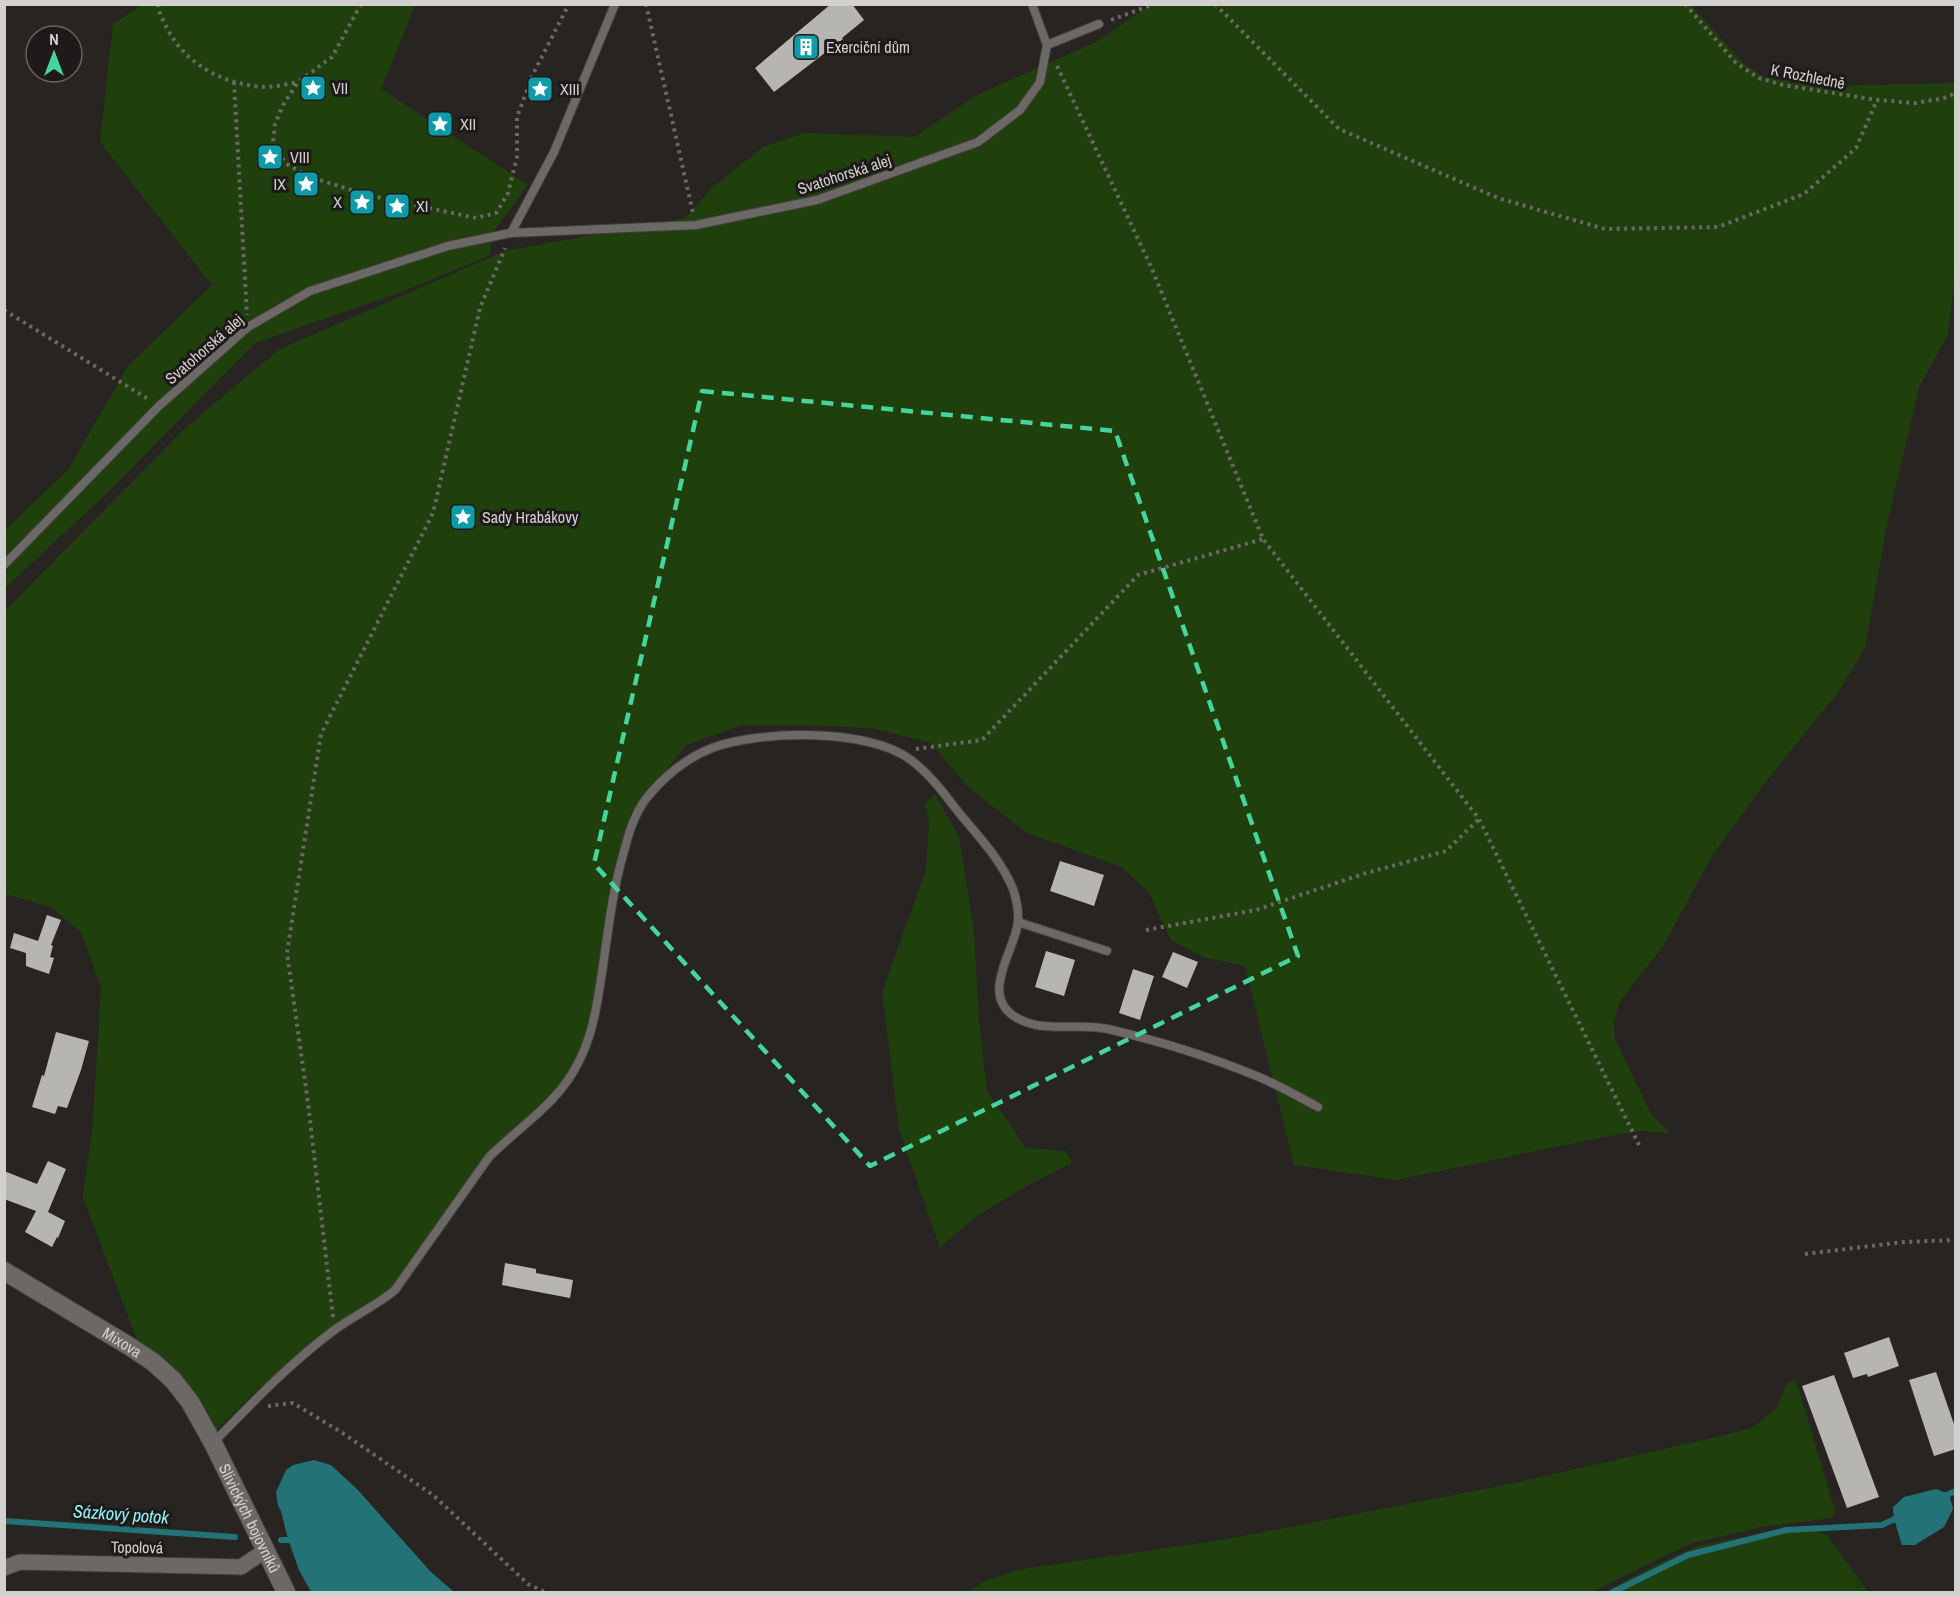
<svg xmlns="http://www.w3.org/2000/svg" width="1960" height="1597" font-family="'Archivo Narrow',sans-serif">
	<rect width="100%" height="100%" fill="#272422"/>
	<path fill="#1f400c" d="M142,5H415L381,89L528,185L493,232L489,256L404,291L255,343L106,494L5,588V530L68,470L128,366L212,285L100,142L113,24Z
		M1150,5H1691L1744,64L1764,77L1828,86L1955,83V244L1953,292L1948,334L1919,388L1887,524L1865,648L1839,691L1764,784L1712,856L1664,945L1621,1000L1617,1011L1614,1023L1615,1039L1651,1114L1670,1133L1639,1131L1614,1135L1396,1180L1294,1165L1245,966L1203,957L1171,940L1149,893L1122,867L1027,833L966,785L931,743L871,728L805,725H742L687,745L630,814L592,1018L577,1061L554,1096L493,1148L392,1291L257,1390L212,1434L175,1374L136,1337L83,1198L93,1121L101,987L81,933L51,907L5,894L4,612L183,430L280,349L505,251L685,218L712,188L763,147L804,133L915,137L977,95L1098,41Z
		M935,794L959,837L974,931L979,1021L987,1091L1026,1148L1066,1151L1072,1163L1023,1188L974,1218L940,1248L899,1129L882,992L926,870L929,822L925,804Z
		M1796,1380L1835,1511L1832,1518L1761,1527L1689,1544L1592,1592H967L985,1581L1023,1569L1227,1539L1510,1484L1721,1436L1752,1428L1777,1408L1787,1383Z
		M1772,1531H1816L1827,1535L1868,1592H1604L1661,1562L1698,1546Z"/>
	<path fill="#237276" d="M314,1460L331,1465L357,1489L430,1571L454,1592H311L299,1570L288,1539L281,1511L278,1506L276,1492L286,1470L293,1465Z
		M1936,1489L1949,1494L1953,1509L1944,1527L1915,1545H1902L1894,1519L1893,1507L1904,1497Z"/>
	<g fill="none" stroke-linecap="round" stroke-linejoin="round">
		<path stroke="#237276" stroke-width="6" d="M1942,1497L1956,1491
			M4,1521L235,1537
			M281,1540H296
			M1613,1592L1688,1555L1786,1530L1882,1525L1901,1516"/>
	</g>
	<path fill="#b7b5b2" d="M831,4H852L864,20L842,38L843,39L774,92L755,68Z
		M1060,861L1104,875L1094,906L1050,891Z
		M47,915L61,920L51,945L53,946L50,957L54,958L49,974L26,966V953L10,948L14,933L38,941Z
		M1046,951L1075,960L1064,996L1035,987Z
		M1173,952L1198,962L1187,988L1162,977Z
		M1133,969L1154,976L1140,1020L1119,1013Z
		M56,1032L89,1041L81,1070L67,1108L58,1106L55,1114L32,1107L42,1075L44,1076Z
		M48,1161L66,1169L48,1212L65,1221L58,1238L57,1237L52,1247L25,1232L36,1211L4,1199V1171L37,1184Z
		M505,1263L536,1269V1273L573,1280L570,1298L502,1285Z
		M1889,1337L1899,1366L1868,1377L1867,1374L1853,1378L1844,1353Z
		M1936,1372L1956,1430V1449L1934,1456L1909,1380Z
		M1834,1375L1879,1497L1847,1508L1802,1386Z"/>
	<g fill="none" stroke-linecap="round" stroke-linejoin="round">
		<defs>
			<path id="service" d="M1047,45L1099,24
				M511,233L554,152L615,4
				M4,565L159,406L248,327L310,291L448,246L511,233L696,225L817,200L978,142L1020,110L1040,82L1047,45L1032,4
				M1018,922L1107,951
				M214,1442C252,1403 289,1364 333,1331C353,1316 376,1306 395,1290L489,1157C520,1126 560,1102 579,1061C591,1038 596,1011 600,985C607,942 611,897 623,855C628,836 633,817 645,800C662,778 686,758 712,748C760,730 870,728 911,760C930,774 945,795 960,814C980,838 1001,860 1013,889C1016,897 1019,912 1018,922C1015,951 978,996 1017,1018C1045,1034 1079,1022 1108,1029C1159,1041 1211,1057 1259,1077C1280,1086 1299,1097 1318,1107"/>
			<path id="minor" d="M4,1568L20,1562L241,1567L266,1550"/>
			<g id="tertiary">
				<path id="s1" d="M4,1271L129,1346L153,1362L173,1380L190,1402L213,1443L286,1592"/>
			</g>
		</defs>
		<use href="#service" stroke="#43403f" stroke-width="10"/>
		<use href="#minor" stroke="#43403f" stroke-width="17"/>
		<use href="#tertiary" stroke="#43403f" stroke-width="20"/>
		<path stroke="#6a6866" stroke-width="4" stroke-dasharray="3 4.5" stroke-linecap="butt" d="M158,4C159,14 164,22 168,30C187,66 226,85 265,87C276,87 288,84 298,82
			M361,4L332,57L298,82L283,105L275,124L273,143L285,163L307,176L367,195L476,218L496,213L508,193L517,157V117L533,74L569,4
			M646,4L693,213
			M1215,4L1339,129L1498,198L1605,229L1718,227L1804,194L1856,148L1877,100
			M1685,4L1736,63L1759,78L1783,85L1877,100L1916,103L1944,98L1956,93
			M1111,20L1154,4
			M1057,66L1152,269L1263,539L1479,819L1640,1147
			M234,82L247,315
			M4,310L148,399
			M916,749L982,740L1138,575L1263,539
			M1146,930L1256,910L1363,874L1446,851L1479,819
			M1805,1254L1904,1242L1956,1240
			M333,1317L308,1103L287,953L321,734L433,513L480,308L505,248
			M268,1406L293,1403L341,1432L433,1495L528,1584L545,1592"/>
		<use href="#service" stroke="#6c6866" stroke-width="8"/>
		<use href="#minor" stroke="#6c6866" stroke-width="15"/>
		<use href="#tertiary" stroke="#6c6866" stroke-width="18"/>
	</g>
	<path fill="none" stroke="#46d49e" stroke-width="4.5" stroke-dasharray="12 8" stroke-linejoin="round" d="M702,391L1115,431L1298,956L870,1166L594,864Z"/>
	<defs>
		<symbol id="building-square" viewBox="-11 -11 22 22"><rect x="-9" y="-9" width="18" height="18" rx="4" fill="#0f9aa8" stroke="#1d1a19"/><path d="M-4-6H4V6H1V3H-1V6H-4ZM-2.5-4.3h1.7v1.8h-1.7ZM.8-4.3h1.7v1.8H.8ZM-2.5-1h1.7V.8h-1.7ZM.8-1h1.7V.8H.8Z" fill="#fff"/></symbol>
		<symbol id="sight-square" viewBox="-11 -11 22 22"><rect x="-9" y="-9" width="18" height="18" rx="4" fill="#0f9aa8" stroke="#1d1a19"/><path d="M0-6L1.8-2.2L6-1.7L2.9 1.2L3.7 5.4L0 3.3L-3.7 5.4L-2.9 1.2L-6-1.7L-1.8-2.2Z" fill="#fff"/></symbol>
	</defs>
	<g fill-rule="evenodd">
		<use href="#building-square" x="791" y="32" width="30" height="30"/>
		<use href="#sight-square" x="298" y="73" width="30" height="30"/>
		<use href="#sight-square" x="525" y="74" width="30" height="30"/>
		<use href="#sight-square" x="425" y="109" width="30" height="30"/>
		<use href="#sight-square" x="255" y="142" width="30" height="30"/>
		<use href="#sight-square" x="291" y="169" width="30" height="30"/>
		<use href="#sight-square" x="347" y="187" width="30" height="30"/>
		<use href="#sight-square" x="382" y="191" width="30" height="30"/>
		<use href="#sight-square" x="448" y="502" width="30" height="30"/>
	</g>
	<g text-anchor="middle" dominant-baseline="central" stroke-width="6" stroke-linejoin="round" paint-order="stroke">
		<g font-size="16" fill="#d3d1d0" stroke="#1d1a19" text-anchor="start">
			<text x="826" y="47">Exerciční dům</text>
			<text x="332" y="88">VII</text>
			<text x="560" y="89">XIII</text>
			<text x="460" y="124">XII</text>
			<text x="290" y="157">VIII</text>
			<text x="286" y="184" text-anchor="end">IX</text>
			<text x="342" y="202" text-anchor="end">X</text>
			<text x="416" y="206">XI</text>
			<text x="482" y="517">Sady Hrabákovy</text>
		</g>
		<g font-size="16" fill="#d3d1d0" stroke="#1d1a19">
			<text transform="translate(1808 76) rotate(11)">K Rozhledně</text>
			<text transform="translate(844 174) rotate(-18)">Svatohorská alej</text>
			<text transform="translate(204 349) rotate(-41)">Svatohorská alej</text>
			<text stroke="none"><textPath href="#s1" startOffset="138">Mixova</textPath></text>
			<text stroke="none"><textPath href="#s1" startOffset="360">Slivických bojovníků</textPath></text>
			<text transform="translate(137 1547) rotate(1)">Topolová</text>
		</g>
		<g font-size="18" font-style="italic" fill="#92f3f8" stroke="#1d1a19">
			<text transform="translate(121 1514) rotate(4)">Sázkový potok</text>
		</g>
	</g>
	<rect width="1960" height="1597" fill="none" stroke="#d3d1d0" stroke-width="12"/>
	<g transform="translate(54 54)"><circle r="28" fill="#1d1a19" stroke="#666362" stroke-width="1.5"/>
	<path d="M0-4.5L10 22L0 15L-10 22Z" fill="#46d49e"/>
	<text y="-9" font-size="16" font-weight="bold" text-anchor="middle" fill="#d3d1d0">N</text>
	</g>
</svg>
